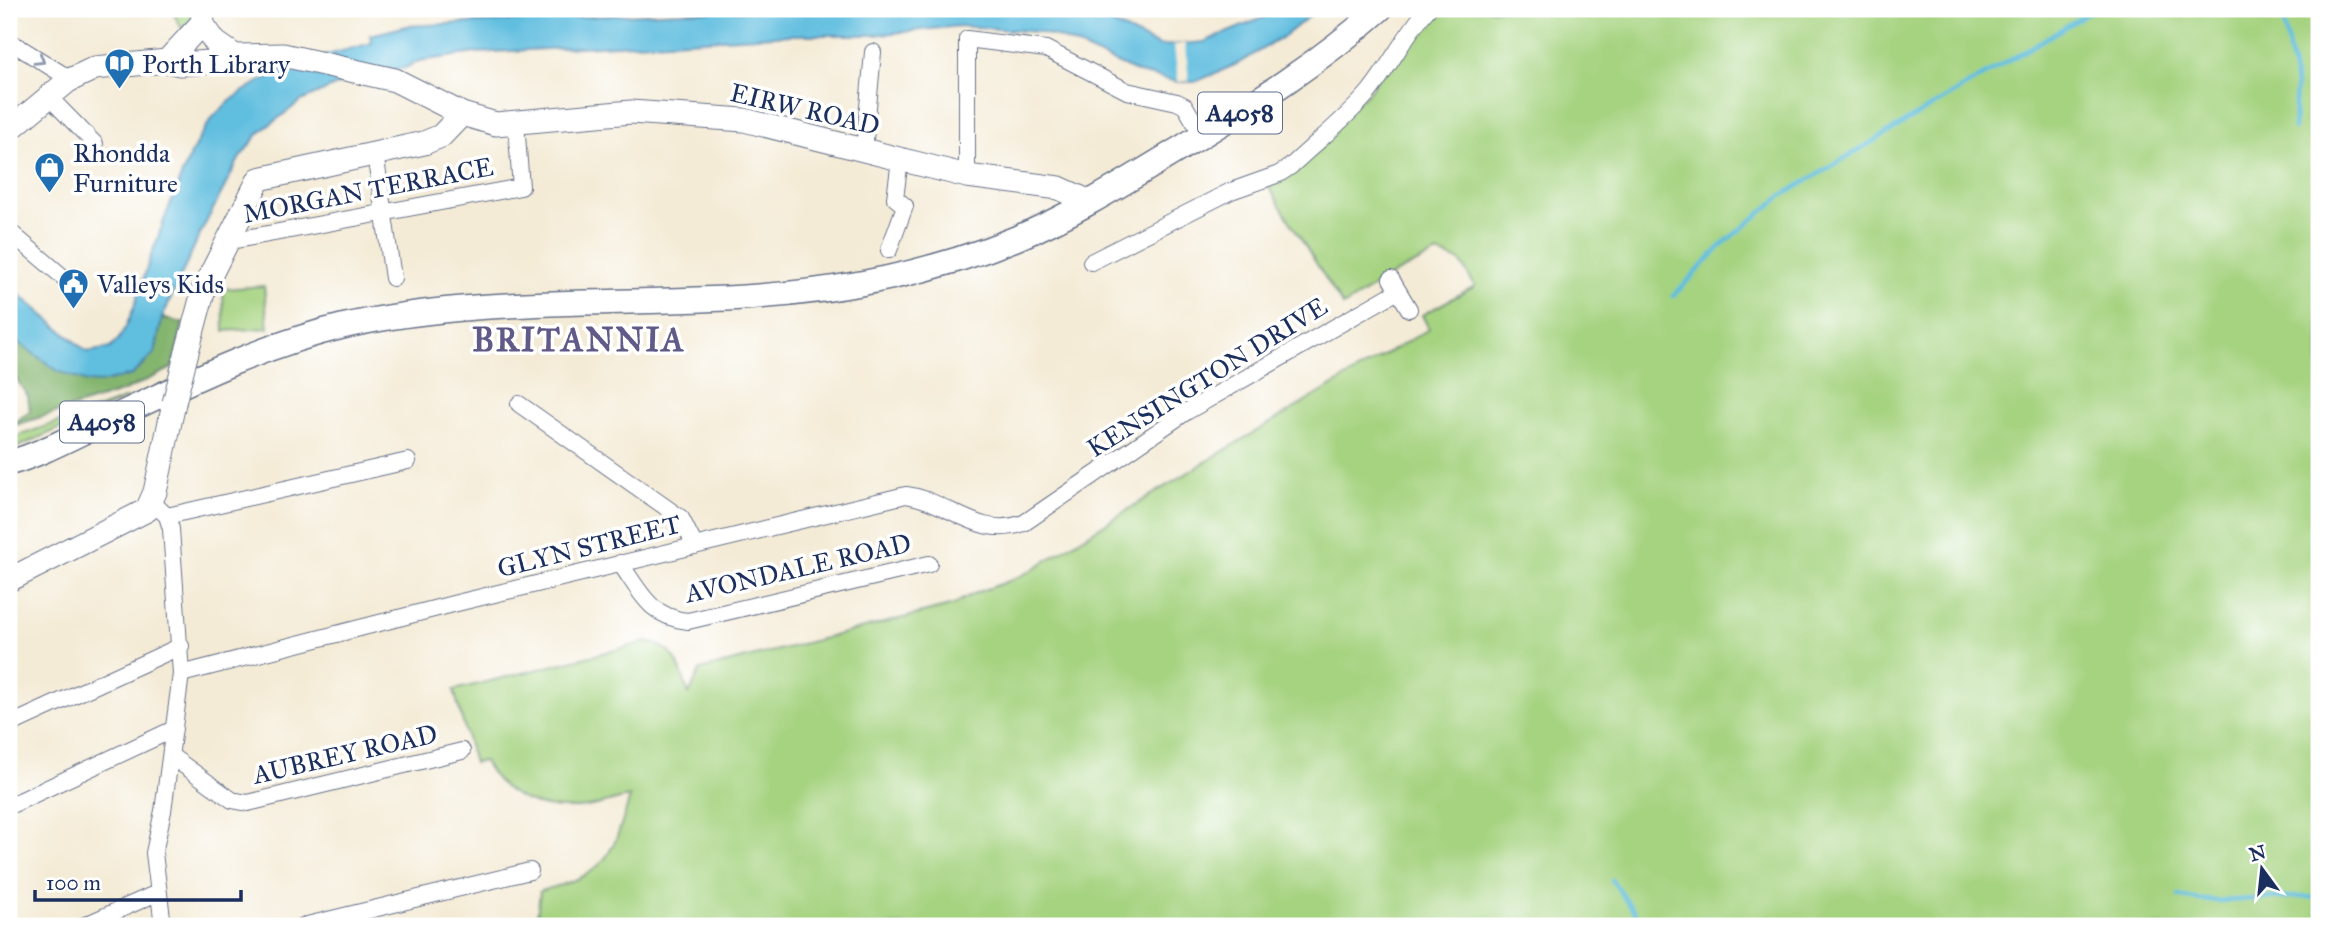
<svg xmlns="http://www.w3.org/2000/svg" width="2328" height="935" font-family="'IM FELL Great Primer',serif">
	<rect width="100%" height="100%" fill="#fff"/>
	<filter id="ink" filterUnits="userSpaceOnUse"><feTurbulence type="fractalNoise" baseFrequency=".0143" numOctaves="2"/><feDisplacementMap in="SourceGraphic" scale="14" xChannelSelector="R" yChannelSelector="G"/><feConvolveMatrix kernelMatrix="1 2 1 2 8 2 1 2 1" color-interpolation-filters="sRGB"/></filter>
	<filter id="wash" filterUnits="userSpaceOnUse"><feTurbulence type="fractalNoise" baseFrequency=".00686" numOctaves="4" result="noise"/><feDisplacementMap in="SourceGraphic" scale="28" xChannelSelector="R" yChannelSelector="G"/><feGaussianBlur stdDeviation="1.57" result="paint"/><feColorMatrix in="noise" values="0 0 0 0 0 0 0 0 0 0 0 0 0 0 0 0 0 1.4 0 .05"/><feComposite in="paint" operator="in"/></filter>
	<g filter="url(#wash)">
		<rect width="100%" height="100%" fill="#f4ebd6"/>
		<path fill="#a6d380" stroke="#60816f" stroke-width="2" d="M115,9H193L192,19L182,29L172,11Z
			M1428,9H2319V926H536L540,891C605,874 611,861 630,797C616,799 601,805 587,807C544,812 505,801 484,761L474,763L454,690L647,642C680,648 679,669 689,695L700,670L954,605C977,588 1006,586 1030,571C1162,487 1295,407 1429,329L1422,315L1475,286L1460,261L1437,253L1396,273L1343,306L1263,178L1279,174L1366,95Z
			M264,286L268,328L224,331L223,289Z
			M128,398L9,451V439Z"/>
		<path fill="#84b56e" stroke="#507266" stroke-width="2" d="M162,318L183,323L172,368L124,391L9,427L30,411L28,396L9,369V336L58,371L155,353Z"/>
		<path fill="#61bedf" stroke="#3e769e" stroke-width="2" d="M815,9H1082L1159,46L1204,42L1284,9H1318L1286,35L1237,64L1195,82H1178L1139,73L1060,38L1038,32L960,26L874,35H790L476,53L419,61L405,68L346,81L301,101L259,133L239,159L199,236L162,318L155,353L132,375L100,383L87,382L58,371L9,336V286L87,352L110,348L118,340C133,318 140,287 149,261C164,223 190,139 218,112C259,71 318,57 372,43L370,35L407,26L679,12Z"/>
		<path fill="#f4ebd6" d="M1185,43L1189,81L1178,82L1174,45Z"/>
		<g fill="none" stroke-linecap="round" stroke-linejoin="round">
			<path stroke="#61bedf" stroke-width="4.5" d="M2281,9L2296,85L2294,129
				M1673,296L1726,241L1783,195L2095,9
				M1612,880L1644,926
				M2179,896C2223,908 2273,893 2319,898"/>
		</g>
	</g>
	<g filter="url(#ink)">
		<g fill="none" stroke-linecap="round" stroke-linejoin="round">
			<defs>
				<path id="street" d="M9,41L62,74L68,81
					M49,97L95,144
					M864,151L873,52
					M375,153L393,278
					M967,176V39L1046,49L1127,91L1177,102L1185,106L1202,135
					M9,231L63,277
					M225,242L521,187L516,123
					M889,250L905,206L895,198L900,160
					M1091,262L1231,191L1279,174L1291,166C1316,142 1346,119 1369,92C1391,65 1405,34 1428,9
					M1391,279L1409,309
					M519,404L681,518L695,546
					M152,502L167,516L171,529L181,674L163,811L154,853L163,926
					M167,516L408,461
					M620,563C641,593 650,617 688,621L929,564
					M181,674L457,603L906,495C950,501 978,540 1024,523L1186,412L1398,291
					M9,725L181,646
					M171,756L232,800L248,803L462,751
					M9,806L174,729
					M83,926L157,893
					M303,926L530,871"/>
				<path id="secondary" d="M202,23L215,42L235,56
					M167,61L202,23L204,9
					M9,130L68,81L95,68L167,61L180,64L224,61L235,56L283,55L395,80L462,114L496,124L631,112L744,120L967,176L1059,188L1090,202
					M184,363L204,288L259,179L424,143L441,136L462,114
					M9,580L147,510L155,492L174,403"/>
				<path id="primary" d="M9,463C42,454 73,436 104,422C182,385 259,346 344,326C478,296 615,306 751,297C843,291 932,273 1017,238C1077,213 1131,178 1186,145C1254,104 1320,62 1380,9"/>
			</defs>
			<use href="#street" stroke="#677188" stroke-width="18"/>
			<use href="#secondary" stroke="#677188" stroke-width="25"/>
			<use href="#primary" stroke="#677188" stroke-width="27"/>
			<use href="#street" stroke="#fff" stroke-width="16"/>
			<use href="#secondary" stroke="#fff" stroke-width="23"/>
			<use href="#primary" stroke="#fff" stroke-width="24"/>
			<defs>
				<path id="secondary-bridge" d="M174,403L184,363"/>
			</defs>
			<use href="#secondary-bridge" stroke="#677188" stroke-width="25" stroke-linecap="butt"/>
			<use href="#secondary-bridge" stroke="#fff" stroke-width="23"/>
		</g>
		<defs><path id="oneway-chevron" d="M-2-3.5L2.5 0L-2 3.5" fill="none" stroke-width="1.6" stroke-linecap="round" stroke-linejoin="round" transform="scale(1.75)"/></defs>
		<use stroke="#8d97ae" href="#oneway-chevron" transform="translate(40 60) rotate(32)"/>
	</g>
	<defs>
		<symbol id="library-pin" viewBox="-11 -11 22 30"><path d="M0 17L-7.5 6A9.5 9.5 0 1 1 7.5 6Z" fill="#1f6fb2" stroke="#fff"/><path d="M-6-4Q-3-5.5-.7-3.5V5Q-3 3-6 4ZM6-4Q3-5.5 .7-3.5V5Q3 3 6 4Z" fill="#fff"/></symbol>
		<symbol id="shop-pin" viewBox="-11 -11 22 30"><path d="M0 17L-7.5 6A9.5 9.5 0 1 1 7.5 6Z" fill="#1f6fb2" stroke="#fff"/><path d="M-5-2.5h2.3a2.7 3.5 0 0 1 5.4 0H5L5.5 6h-11ZM-1.5-2.5h3a1.5 2.3 0 0 0-3 0Z" fill="#fff"/></symbol>
		<symbol id="civic-pin" viewBox="-11 -11 22 30"><path d="M0 17L-7.5 6A9.5 9.5 0 1 1 7.5 6Z" fill="#1f6fb2" stroke="#fff"/><path d="M-.6-6.5H3V-4.5H.6V-3L4-1V1h2V6H-6V1h2V-1L-.6-3ZM-1.2 2.5V6h2.4V2.5Z" fill="#fff"/></symbol>
	</defs>
	<g fill-rule="evenodd">
		<use href="#library-pin" x="102" y="46" width="35" height="47"/>
		<use href="#shop-pin" x="32" y="150" width="35" height="47"/>
		<use href="#civic-pin" x="56" y="266" width="35" height="47"/>
	</g>
	<g text-anchor="middle" dominant-baseline="central" stroke-width="7" stroke-linejoin="round" paint-order="stroke">
		<g fill="#fff" stroke="#5f6d8e" stroke-width="2">
			<rect x="1198" y="92.5" width="84" height="41" rx="5"/>
			<rect x="60" y="401.5" width="84" height="41" rx="5"/>
		</g>
		<g font-size="24" font-weight="bold" fill="#1b2f5e">
			<text x="1240" y="113">A4058</text>
			<text x="102" y="422">A4058</text>
		</g>
		<g font-size="26" fill="#1b2f5e" stroke="#fff" text-anchor="start">
			<text x="142" y="64">Porth Library</text>
			<text x="73" y="153">Rhondda<tspan x="73" dy="30">Furniture</tspan></text>
			<text x="97" y="284">Valleys Kids</text>
		</g>
		<g font-size="26" fill="#1b2f5e" stroke="#fff">
			<text transform="translate(805 109) rotate(13)">EIRW ROAD</text>
			<text transform="translate(368 190) rotate(-11)">MORGAN TERRACE</text>
			<text transform="translate(1207 377) rotate(-32)">KENSINGTON DRIVE</text>
			<text transform="translate(589 546) rotate(-14)">GLYN STREET</text>
			<text transform="translate(798 568) rotate(-13)">AVONDALE ROAD</text>
			<text transform="translate(345 754) rotate(-13)">AUBREY ROAD</text>
		</g>
		<g font-size="33" font-weight="bold" letter-spacing="2" fill="#605a88" stroke="#fff">
			<text x="579" y="340">BRITANNIA</text>
		</g>
	</g>
	<rect width="2328" height="935" fill="none" stroke="#fff" stroke-width="35"/>
	<g transform="translate(2262 869) rotate(345)" stroke="#ffffff" stroke-width="5" paint-order="stroke">
	<path d="M0-5L12 26L0 18L-12 26Z" fill="#1b2f5e"/>
	<text y="-10" font-size="19" font-weight="bold" text-anchor="middle" fill="#1b2f5e">N</text>
	</g>
	<path d="M35 890v10h206v-10" fill="none" stroke="#1b2f5e" stroke-width="3.5"/>
	<text x="46" y="890" font-size="21" fill="#1b2f5e" stroke="#ffffff" stroke-width="5" paint-order="stroke">100 m</text>
</svg>
